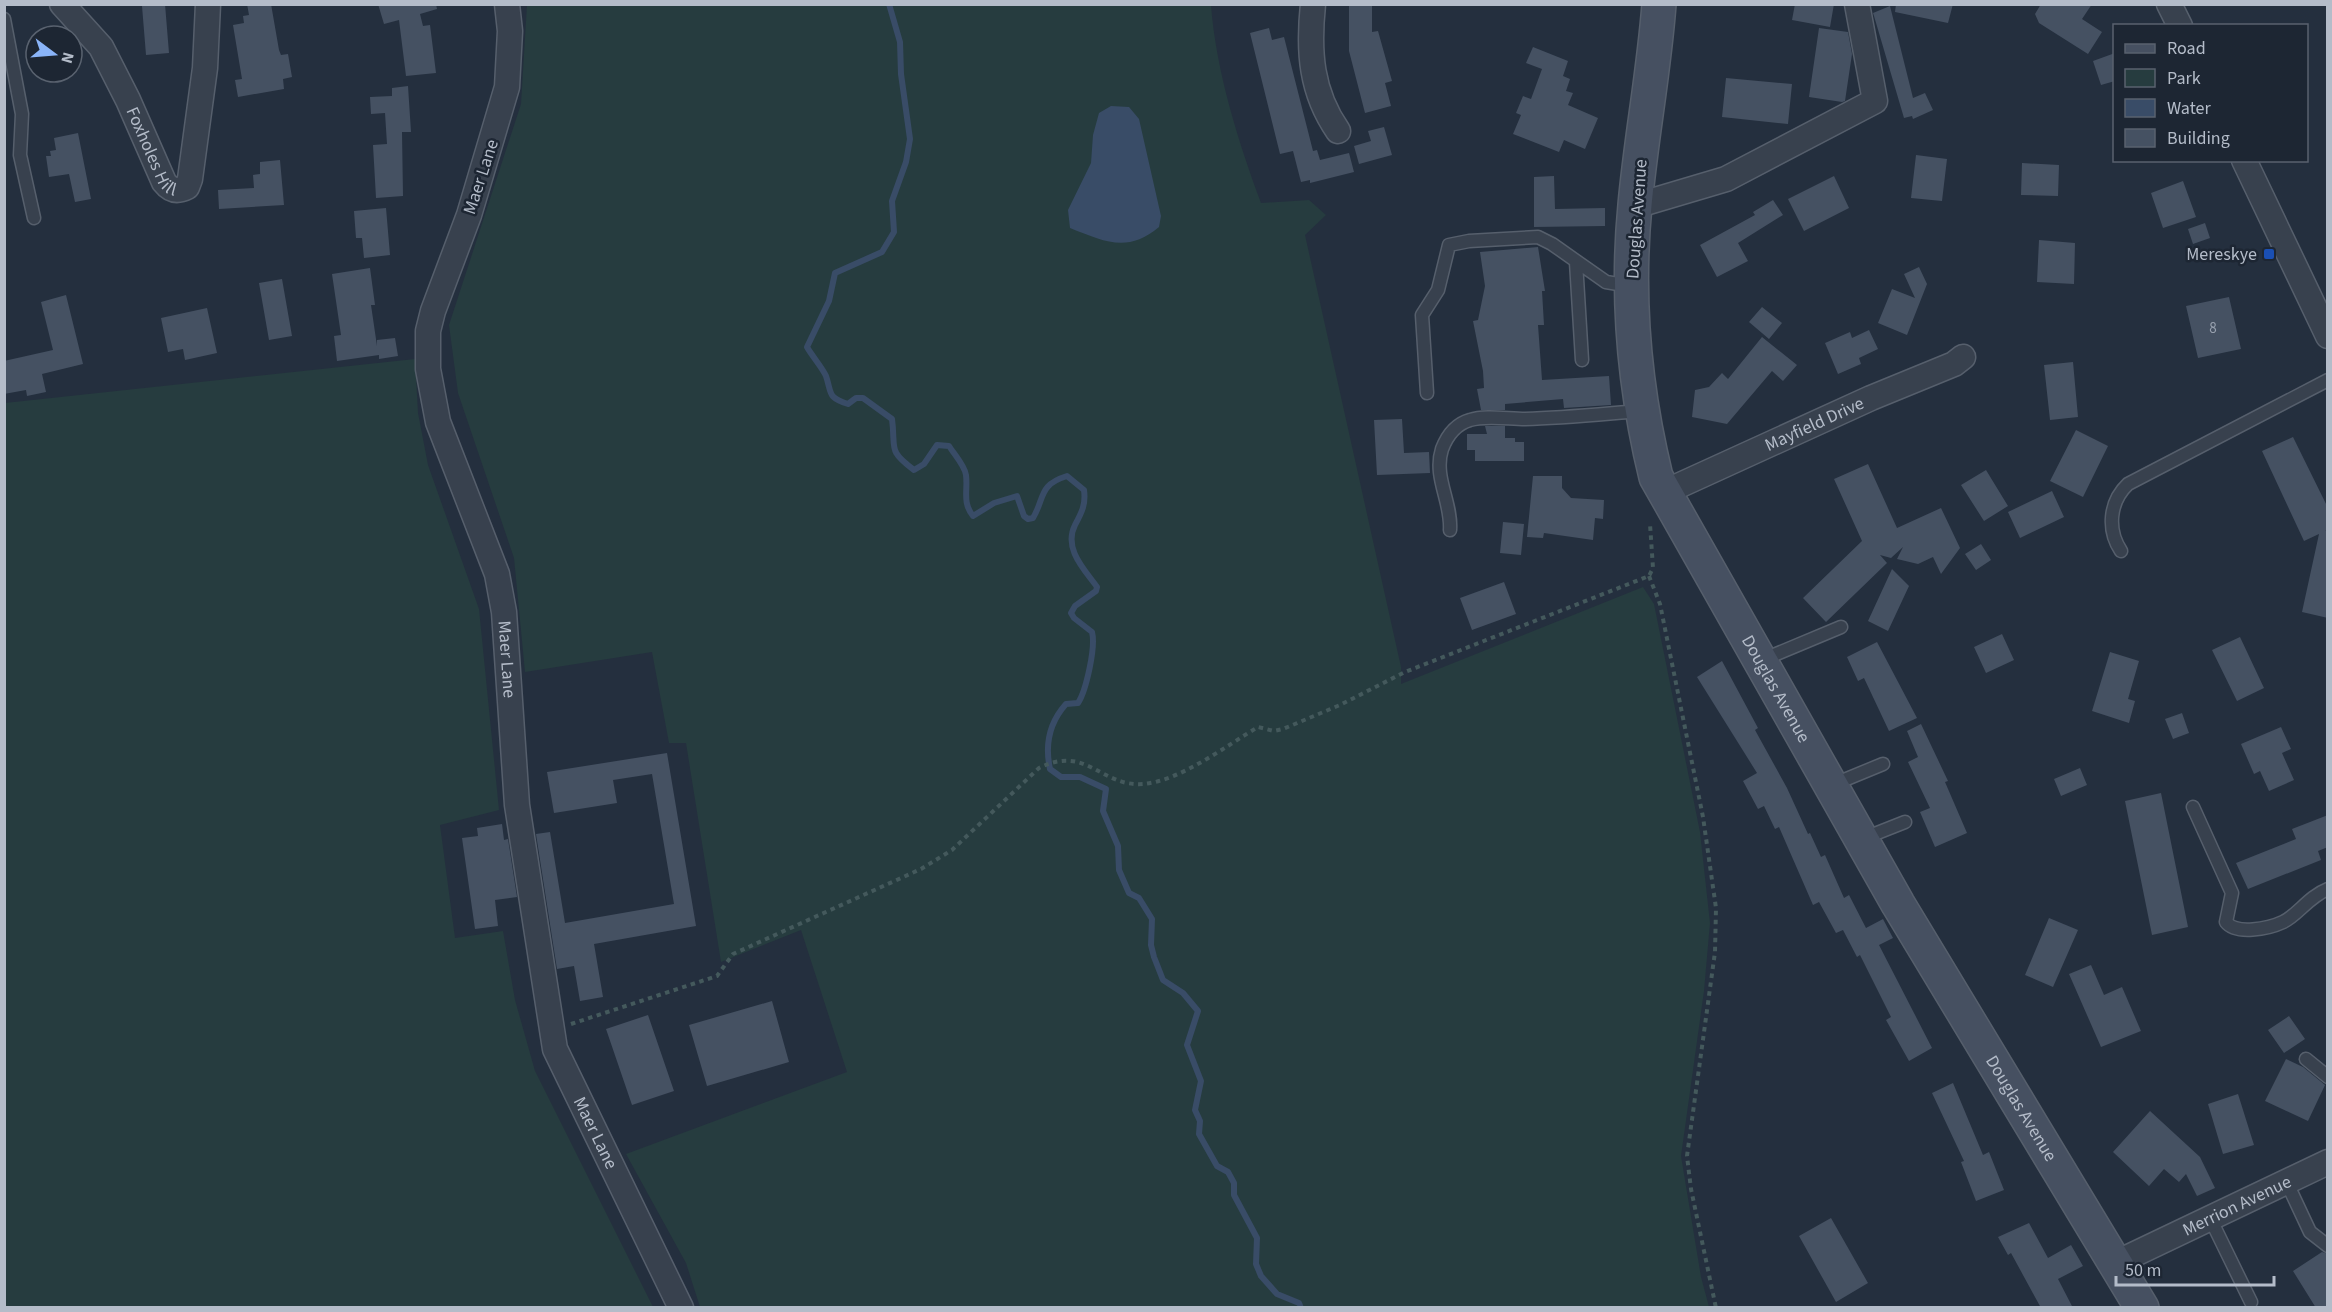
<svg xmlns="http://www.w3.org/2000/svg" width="2332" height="1312" font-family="'Source Sans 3',sans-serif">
	<rect width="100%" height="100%" fill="#242f3e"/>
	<path fill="#263c3f" d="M527,5H1211C1216,71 1238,141 1261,203L1309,200L1326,215L1305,235L1401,667V684L1643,587L1654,604L1700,832L1710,923L1704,991L1681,1156L1701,1277L1709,1307H700L686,1263L626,1154L847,1072L801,930L721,962L686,743H669L652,652L525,672L514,558L458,393L449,325L521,104Z
		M415,359L418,413L428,465L479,609L499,810L440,825L455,938L503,931L515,1000L535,1071L653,1307H5V403Z"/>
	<path fill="#394c67" d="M1111,106L1129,107L1139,119L1161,216L1159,227C1128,253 1105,242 1070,228L1068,210L1091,163L1093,135L1099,113Z"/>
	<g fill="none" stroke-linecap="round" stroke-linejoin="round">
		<path stroke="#394c67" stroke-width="6" d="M889,4L900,42L901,74L910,139L906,162L892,201L894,232L882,252L835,273L829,301L807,347C812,356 822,367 826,376C832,394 827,397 848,404L856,398H863L892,419C896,449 887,450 914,470L924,464L937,445L949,446C954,454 965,466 966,475C968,491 962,502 973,516L994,503L1017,496L1024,516L1028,519L1033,518C1045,498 1038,485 1067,476L1084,490C1086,504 1082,512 1075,525C1063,549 1085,570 1097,587L1096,591L1075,606L1071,613L1074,618L1092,632C1096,647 1086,691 1078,703L1066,704C1049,723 1045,746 1050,769L1061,777H1080L1106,789L1103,811L1118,846L1119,870L1129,893L1139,898L1152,919L1151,945L1154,957L1163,980L1183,993L1198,1011L1187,1045L1201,1081L1195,1110L1200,1121L1199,1134L1217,1166L1228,1172L1234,1183V1195L1257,1238L1256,1264L1261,1276L1277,1294L1299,1303L1301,1308"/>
	</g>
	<path fill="#455162" d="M165,4L169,53L146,55L142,6Z
		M247,4H271L279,50L281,55L288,54L292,77L283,79L284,89L238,97L235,80L242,79L233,25L244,23L243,16L249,15Z
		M378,4H436L437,9L420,14L423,26L430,25L436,73L406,76L399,20L384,24Z
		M1349,4H1372V32L1378,31L1392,81L1385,83L1391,106L1365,113L1349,51Z
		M1795,4H1834L1830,27L1792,20Z
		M1896,4H1953L1948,23L1895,12Z
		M2041,4H2092L2082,19L2102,32L2088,54L2039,23L2035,14Z
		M1890,6L1913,98L1925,93L1933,110L1913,119L1912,116L1904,118L1874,16L1873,13Z
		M1269,28L1272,40L1284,37L1313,151L1317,150L1320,160L1349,153L1354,172L1310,183V180L1301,182L1293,151L1280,154L1250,33Z
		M1819,28L1848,32L1852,54L1845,101L1842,102L1809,97Z
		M1533,47L1568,61L1563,76L1570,79L1566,91L1573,93L1568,105L1598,118L1585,149L1564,140L1559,152L1513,134L1521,115L1516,113L1523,96L1531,99L1542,69L1526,63Z
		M2115,53V81L2101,85L2093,61Z
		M1726,78L1792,84L1788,124L1722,117Z
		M408,86L411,132H402L403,196L376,198L373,145L387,144L385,113L371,114L370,97L392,96V88Z
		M1384,127L1392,155L1359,164L1354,146L1371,141L1368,131Z
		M78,133L91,199L75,202L69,174L49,177L46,156H51L50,151L56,150L54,138Z
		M1916,155L1947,159L1942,201L1911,198Z
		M280,160L284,205L219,209L218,190L254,188L253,175L260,174V162Z
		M2022,163L2059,165L2058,196L2021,195Z
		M1554,176L1555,209L1605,208V226L1534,227V177Z
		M1834,176L1849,208L1804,231L1788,199Z
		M2183,181L2196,217L2163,228L2151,193Z
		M1773,200L1783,215L1738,243L1748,261L1717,277L1700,245L1755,215L1753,212Z
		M386,208L390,255L364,258L362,238H356L354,211Z
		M2205,223L2210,238L2193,244L2188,229Z
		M2039,240L2075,243L2074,284L2037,282Z
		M1538,247L1545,291H1542L1544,325H1538L1542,380L1609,376L1611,405L1564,408L1563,399L1505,404V410H1481L1477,389L1484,388L1483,371L1473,321L1478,320L1485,286L1480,252Z
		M1919,267L1927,284L1907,335L1878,323L1892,289L1915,298L1904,274Z
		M370,268L375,305H371L377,346V340L395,338L398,356L379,359V355L337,361L334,336L341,335L332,274Z
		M282,279L292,336L269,340L259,283Z
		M66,295L83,364L42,374L46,392L27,396L26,390L4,394V361L53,350L41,302Z
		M2229,297L2241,349L2198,358L2186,306Z
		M1762,307L1782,323L1769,339L1749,322Z
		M207,308L217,353L185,360L183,349L168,352L161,318Z
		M1869,330L1878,349L1859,358L1861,364L1838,374L1825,343L1850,332L1852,338Z
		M1762,337L1797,365L1783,381L1772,371L1727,424L1692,417L1695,390L1709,387L1722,373L1728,379Z
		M2073,362L2078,417L2050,420L2044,365Z
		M1402,419L1404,453L1429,452L1430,473L1377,475L1374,420Z
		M1485,426H1505V438H1515V442H1524V461H1475V450H1467V434H1487Z
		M2076,430L2108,446L2083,497L2050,481Z
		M2293,437L2328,508V530L2325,531H2328V618L2302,612L2319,534L2304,541L2262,451Z
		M1868,464L1897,528L1941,508L1960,548L1941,574L1933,557L1918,564L1897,559L1903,547L1891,558L1880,555L1887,563L1826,622L1803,598L1862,541L1834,479Z
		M1986,470L2008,506L1984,521L1961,485Z
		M1533,476H1562V488L1571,498L1604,500L1603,519L1595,518L1593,540L1544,533L1543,538L1527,537Z
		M2052,491L2064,517L2020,538L2008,512Z
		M1503,522L1524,524L1521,555L1500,553Z
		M1981,544L1991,560L1976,570L1965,554Z
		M1892,569L1909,586L1888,631L1868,621Z
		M1504,582L1516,614L1472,630L1460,598Z
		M2002,634L2014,660L1986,673L1974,647Z
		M2240,637L2264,688L2237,701L2212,650Z
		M1877,642L1917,718L1889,731L1864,678L1858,681L1847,657Z
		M2110,652L2139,661L2128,699L2135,701L2129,723L2092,711Z
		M1722,661L1758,728L1755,730L1787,788L1808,834L1810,833L1821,857L1825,855L1844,898L1849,895L1866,928L1883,919L1893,938L1879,945L1932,1048L1909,1061L1886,1020L1891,1017L1860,955L1857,957L1843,930L1836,933L1819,902L1813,905L1779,827L1775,829L1764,806L1758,809L1743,781L1757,773L1697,677Z
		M2182,713L2189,733L2173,739L2165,719Z
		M1921,724L1948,781L1945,782L1967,833L1935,847L1920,812L1930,808L1908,762L1918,757L1907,731Z
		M2281,727L2291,749L2282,753L2294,780L2269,791L2260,771L2254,774L2241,744Z
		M667,753L696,926L594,944L603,997L580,1001L574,966L557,969L536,834L550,832L565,923L674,904L652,774L613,780L617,803L554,813L547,772Z
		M2080,768L2087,785L2061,796L2054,779Z
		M2161,793L2188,927L2152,935L2125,801Z
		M2328,815V847L2318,851L2321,860L2248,889L2236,863L2296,839L2292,829Z
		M502,824L504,840L508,839L517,897L495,900L498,926L475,929L462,838L478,836L477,828Z
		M2049,918L2078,930L2053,987L2025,975Z
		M2091,965L2104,995L2122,987L2141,1031L2101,1047L2069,974Z
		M772,1001L789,1062L707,1086L689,1025Z
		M648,1015L674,1091L632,1105L606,1029Z
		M2289,1016L2305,1039L2284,1053L2268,1030Z
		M2286,1059L2303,1067L2325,1085L2308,1121L2265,1101Z
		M1953,1083L1983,1155L1989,1152L2004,1190L1976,1201L1961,1162L1964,1161L1932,1093Z
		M2238,1094L2254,1145L2223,1154L2208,1104Z
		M2150,1111L2200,1157L2215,1188L2197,1196L2186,1174L2179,1182L2164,1169L2149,1186L2113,1152Z
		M1831,1218L1868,1283L1836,1302L1799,1236Z
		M2029,1223L2048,1258L2071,1245L2083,1266L2058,1279L2073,1308H2041L2011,1253L2008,1255L1998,1237Z
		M2322,1252L2328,1254V1308H2316L2293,1271Z"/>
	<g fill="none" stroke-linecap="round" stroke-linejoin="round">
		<defs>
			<path id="lane" d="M4,19L22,114L20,155L34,218
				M1576,262L1582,360
				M1427,393L1422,315L1438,290L1449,245L1469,241L1538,237L1552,244L1606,282L1630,286
				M1450,530C1452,502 1433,477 1442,449C1447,436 1456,424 1470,420C1485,415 1508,419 1525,419C1563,418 1602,414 1640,411
				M2121,551C2107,530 2109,502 2128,484L2328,380
				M1762,660L1841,627
				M1832,785L1883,764
				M2193,807L2232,893L2226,922C2236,935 2268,929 2283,922C2298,915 2308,897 2328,889
				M1862,839L1905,822
				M2306,1059L2328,1077
				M2287,1183L2310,1232L2328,1246
				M2210,1218L2251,1302"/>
			<g id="street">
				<path id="s1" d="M62,4L101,47L128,100L164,182C171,191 177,192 187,187L190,179L205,68L208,4"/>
				<path id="s2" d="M507,4L510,31L507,87L469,215L433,311L428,331V369L438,422L497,574L504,612L517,805L555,1049L681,1308"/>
				<path d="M1313,4C1308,52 1311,92 1338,131"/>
				<path d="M2169,4L2180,26"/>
				<path d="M2244,160L2328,336"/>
				<path d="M1635,206L1726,179L1875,101L1857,4"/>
				<path id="s3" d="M1665,492L1871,398L1954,364L1963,357"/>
				<path id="s4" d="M2114,1264L2328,1162"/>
			</g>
			<g id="secondary">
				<path id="s5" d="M1659,4C1654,72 1641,138 1635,205C1626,298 1634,387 1656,477L1898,904L2142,1308"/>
			</g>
		</defs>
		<use href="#lane" stroke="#565f6c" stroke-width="15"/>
		<use href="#street" stroke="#565f6c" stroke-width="27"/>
		<use href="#secondary" stroke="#565f6c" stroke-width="36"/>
		<path stroke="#44595c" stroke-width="4" stroke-dasharray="4.5 4.5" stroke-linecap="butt" d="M1649,576L1660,604L1703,817L1716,908L1715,952L1687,1156L1691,1189L1716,1308
			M571,1024L717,976L733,954L921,869L952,850L1039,768C1087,744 1100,787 1143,784C1180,781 1226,746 1258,727L1274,731L1283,729L1340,705L1405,672L1649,576L1653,568L1650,524"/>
		<use href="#lane" stroke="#38414e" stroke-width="12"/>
		<use href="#street" stroke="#38414e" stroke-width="24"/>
		<use href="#secondary" stroke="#465061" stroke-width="33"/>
	</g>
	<rect fill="#1a4fb4" stroke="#1d2633" stroke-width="2" x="2263" y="248" width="12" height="12" rx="3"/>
	<g text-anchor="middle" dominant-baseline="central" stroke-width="5" stroke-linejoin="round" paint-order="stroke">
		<g font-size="15" fill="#98a1af">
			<text x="2213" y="328">8</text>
		</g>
		<g font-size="18" fill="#b4bcc9" stroke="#1d2633">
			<text stroke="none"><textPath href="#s1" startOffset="174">Foxholes Hill</textPath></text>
			<text transform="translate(481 177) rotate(-72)">Maer Lane</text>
			<text transform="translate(1637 219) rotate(-86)">Douglas Avenue</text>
			<text stroke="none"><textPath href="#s3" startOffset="164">Mayfield Drive</textPath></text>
			<text stroke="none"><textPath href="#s2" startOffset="681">Maer Lane</textPath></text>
			<text stroke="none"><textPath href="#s5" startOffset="720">Douglas Avenue</textPath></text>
			<text stroke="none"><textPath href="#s5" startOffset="1206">Douglas Avenue</textPath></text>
			<text stroke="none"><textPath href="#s2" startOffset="1167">Maer Lane</textPath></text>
			<text stroke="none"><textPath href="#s4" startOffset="136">Merrion Avenue</textPath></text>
		</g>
		<g font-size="18" fill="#b4bcc9" stroke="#1d2633" text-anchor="end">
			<text x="2257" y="254">Mereskye</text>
		</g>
	</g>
	<rect width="2332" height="1312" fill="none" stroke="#b4bcc9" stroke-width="12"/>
	<rect x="2113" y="24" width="195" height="138" fill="#1d2633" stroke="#59626f" stroke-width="1.5"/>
	<rect x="2125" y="44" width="30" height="9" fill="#465061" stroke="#59626f" stroke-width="1.5"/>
	<text x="2167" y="54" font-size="18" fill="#b4bcc9">Road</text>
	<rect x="2125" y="69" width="30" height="18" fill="#263c3f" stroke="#59626f" stroke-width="1.5"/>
	<text x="2167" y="84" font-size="18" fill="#b4bcc9">Park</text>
	<rect x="2125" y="99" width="30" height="18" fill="#394c67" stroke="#59626f" stroke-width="1.5"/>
	<text x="2167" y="114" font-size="18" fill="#b4bcc9">Water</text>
	<rect x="2125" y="129" width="30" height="18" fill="#455162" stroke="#59626f" stroke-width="1.5"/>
	<text x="2167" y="144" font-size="18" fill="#b4bcc9">Building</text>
	<g transform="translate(54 54) rotate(106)"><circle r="28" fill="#1d2633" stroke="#59626f" stroke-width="1.5"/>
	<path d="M0-4.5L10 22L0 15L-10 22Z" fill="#8ab4f8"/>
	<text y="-9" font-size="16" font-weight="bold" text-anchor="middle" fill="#b4bcc9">N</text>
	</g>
	<path d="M2116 1276v9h158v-9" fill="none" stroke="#b4bcc9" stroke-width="3"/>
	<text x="2125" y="1276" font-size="18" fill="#b4bcc9" stroke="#1d2633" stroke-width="4.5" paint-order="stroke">50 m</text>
</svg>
